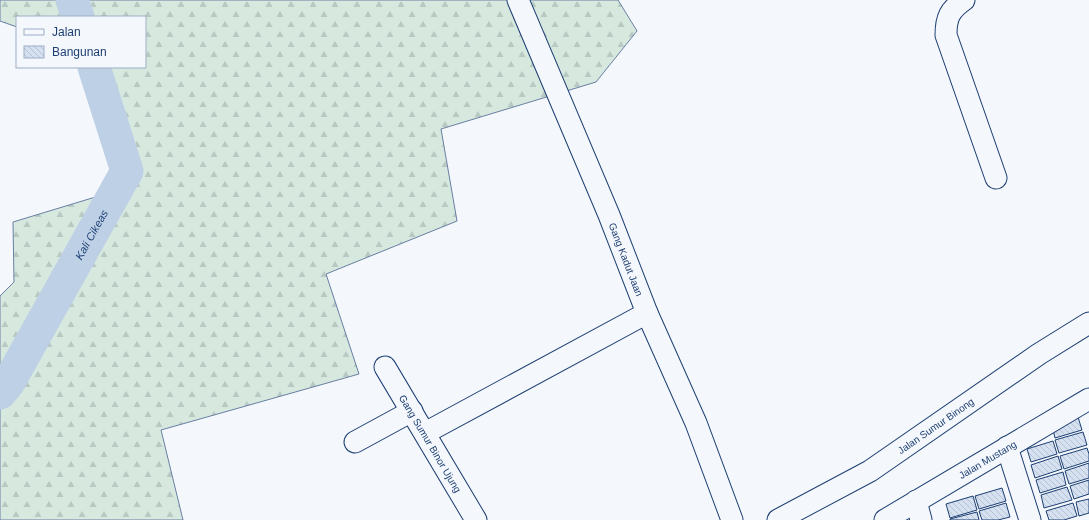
<svg xmlns="http://www.w3.org/2000/svg" width="1089" height="520" font-family="Helvetica,sans-serif">
	<defs>
		<pattern id="forest-firs" width="22" height="20" patternUnits="userSpaceOnUse"><rect width="22" height="20" fill="#d7e8df"/><path d="M5 1l3.5 6h-7zM16 11l3.5 6h-7z" fill="#b8c8c3"/></pattern>
		<pattern id="building-back-hatch" width="6" height="6" patternUnits="userSpaceOnUse"><rect width="6" height="6" fill="#d5e0f0"/><path d="M-1 5l2 2M0 0l6 6M5-1l2 2" fill="none" stroke="#b6c1d1"/></pattern>
	</defs>
	<rect width="100%" height="100%" fill="#f4f7fb"/>
	<path fill="url(#forest-firs)" stroke="#687fa3" d="M0,0H618L637,31L596,82L441,129L457,221L326,274L359,374L161,430L183,520H0V296L14,282L13,222L135,185L105,67H145V17H17V27L0,21Z"/>
	<g fill="none" stroke-linecap="round" stroke-linejoin="round">
		<g stroke="#bed0e5" stroke-width="33">
			<path d="M72,0L78,17"/>
			<path id="s1" d="M0,393L9,382L127,171L94,67"/>
		</g>
	</g>
	<path fill="url(#building-back-hatch)" stroke="#1d3f73" d="M1078,417L1082,430L1055,438L1052,425Z
		M1083,432L1087,445L1059,453L1055,440Z
		M1053,441L1057,454L1031,462L1027,449Z
		M1087,448L1089,454V461L1064,469L1060,456Z
		M1058,456L1062,469L1035,478L1031,465Z
		M1089,463V478L1069,484L1065,471Z
		M1063,472L1066,485L1040,493L1036,480Z
		M1089,480V494L1074,499L1070,486Z
		M1067,487L1072,500L1044,508L1041,495Z
		M1002,488L1006,501L979,509L975,496Z
		M973,496L977,510L950,518L946,504Z
		M1089,499V513L1079,516L1076,502Z
		M1006,503L1010,517L998,520H982L979,511Z
		M1073,503L1077,516L1064,520H1049L1046,511Z
		M977,512L979,520H950V519Z"/>
	<g fill="none" stroke-linecap="round" stroke-linejoin="round">
		<defs>
			<g id="minor">
				<path id="s2" d="M518,0L609,215L647,313L696,423L732,520"/>
				<path d="M964,0C950,10 946,17 946,35L996,178"/>
				<path id="s3" d="M385,367L476,520"/>
				<path d="M425,433L647,313"/>
				<path d="M355,442L412,411"/>
				<path d="M1007,447L1030,520"/>
				<path d="M916,501L921,520"/>
				<path id="s4" d="M778,520L870,471L1039,354L1089,323"/>
				<path id="s5" d="M885,520L1089,399"/>
			</g>
		</defs>
		<use href="#minor" stroke="#1d3f73" stroke-width="23"/>
		<use href="#minor" stroke="#f4f7fb" stroke-width="21"/>
	</g>
	<g text-anchor="middle" dominant-baseline="central" stroke-width="3" stroke-linejoin="round" paint-order="stroke">
		<g font-size="10" fill="#1d3f73" stroke="#f4f7fb">
			<text stroke="none"><textPath href="#s2" startOffset="281">Gang Kadut Jaan</textPath></text>
			<text stroke="none"><textPath href="#s4" startOffset="184">Jalan Sumur Binong</textPath></text>
			<text stroke="none"><textPath href="#s3" startOffset="89">Gang Sumur Binor Ujung</textPath></text>
			<text stroke="none"><textPath href="#s5" startOffset="119">Jalan Mustang</textPath></text>
		</g>
		<g font-size="11" font-style="italic" fill="#1d3f73" stroke="#f4f7fb">
			<text stroke="none"><textPath href="#s1" startOffset="183">Kali Cikeas</textPath></text>
		</g>
	</g>
	<rect x="16" y="16" width="130" height="52" fill="#f4f7fb" stroke="#9eadc5"/>
	<rect x="24" y="29" width="20" height="6" fill="#f4f7fb" stroke="#9eadc5"/>
	<text x="52" y="36" font-size="12" fill="#1d3f73">Jalan</text>
	<rect x="24" y="46" width="20" height="12" fill="url(#building-back-hatch)" stroke="#9eadc5"/>
	<text x="52" y="56" font-size="12" fill="#1d3f73">Bangunan</text>
</svg>
